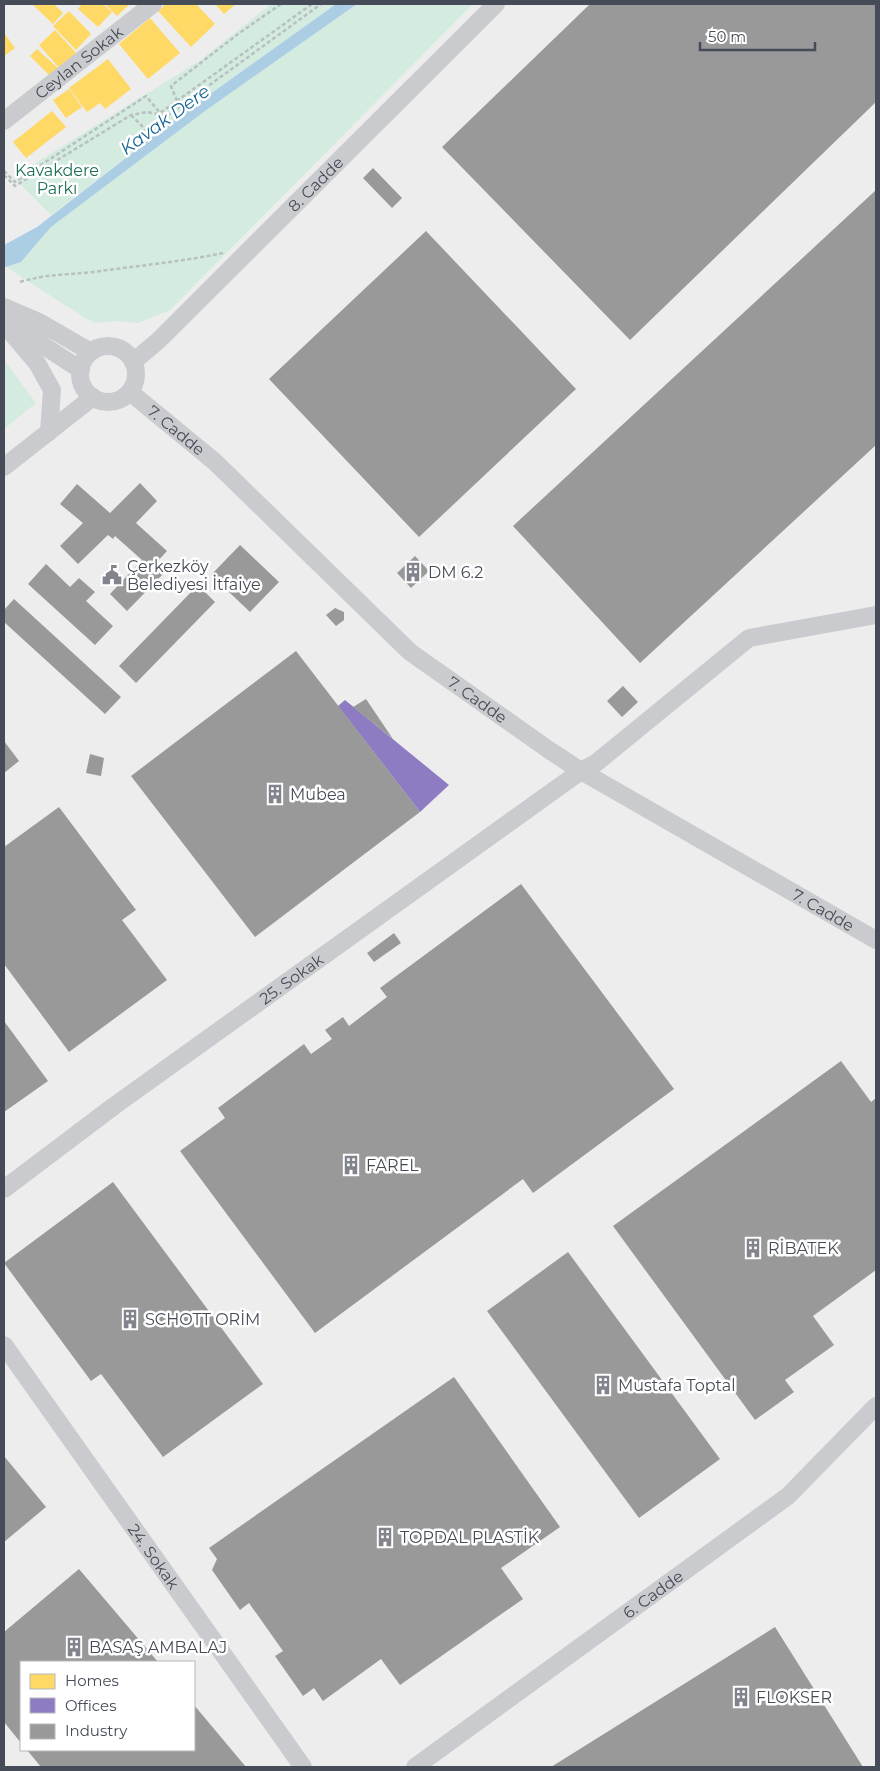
<svg xmlns="http://www.w3.org/2000/svg" width="880" height="1771" font-family="Montserrat,sans-serif">
	<rect width="100%" height="100%" fill="#eeeded"/>
	<path fill="#d4ebe0" d="M271,4H336L185,112L51,215L13,177L199,61Z
		M357,4H473L170,310L138,323L119,321L95,323L85,318L6,267L21,262L51,227L205,111Z
		M4,360L36,403L4,429Z"/>
	<path fill="#accee5" d="M336,4H357L205,111L51,227L21,262L6,267L4,265V245L37,227L185,112Z"/>
	<path fill="#ffd966" d="M32,4H54L63,13L53,24Z
		M82,4H103L112,12L98,27L78,9Z
		M105,4H130L117,16Z
		M166,4H196L215,24L191,47L158,11Z
		M215,4H236L224,14Z
		M69,11L91,34L76,50L53,26Z
		M150,18L180,53L148,79L119,44Z
		M55,30L78,55L61,70L39,45Z
		M4,33L15,48L4,56Z
		M37,49L59,69L51,77L30,56Z
		M108,59L131,89L105,109L100,103L87,112L69,88Z
		M69,89L82,107L66,118L53,100Z
		M52,111L66,127L26,158L13,142Z"/>
	<path fill="#8e7cc3" d="M345,700L449,785L420,812L338,706Z"/>
	<path fill="#999" d="M590,4H876V102L630,340L442,147Z
		M373,168L402,198L392,208L363,178Z
		M876,190V445L640,663L513,526Z
		M426,231L576,389L419,537L269,379Z
		M140,483L157,501L136,523L167,551L156,563L165,572L127,611L110,594L142,560L115,536L113,539L108,535L78,564L60,546L83,523L60,504L77,484L110,513Z
		M240,545L279,582L250,612L211,575Z
		M415,556L429,571L411,588L397,573Z
		M46,564L70,587L79,578L95,592L86,601L113,626L95,645L28,584Z
		M198,585L215,602L136,683L119,666Z
		M14,599L121,697L105,714L4,622V610Z
		M335,608L344,612V620L336,626L326,615Z
		M296,651L420,812L255,937L131,776Z
		M623,686L638,702L622,717L607,701Z
		M366,699L393,739L353,707Z
		M4,741L19,761L4,773Z
		M90,754L104,758L101,776L86,773Z
		M59,807L136,910L122,920L167,980L69,1052L4,964V847Z
		M521,884L674,1089L533,1193L523,1179L315,1333L180,1151L225,1118L218,1108L304,1044L311,1054L332,1039L325,1030L343,1017L349,1026L387,997L380,988Z
		M394,933L401,943L374,962L367,953Z
		M4,1021L48,1081L4,1112Z
		M841,1061L871,1102L876,1098V1270L813,1316L834,1345L785,1380L794,1392L755,1420L613,1226Z
		M113,1182L263,1384L163,1457L101,1374L91,1381L4,1263Z
		M568,1252L720,1459L639,1518L487,1311Z
		M454,1377L560,1527L501,1568L523,1599L400,1685L381,1659L323,1701L314,1688L303,1696L275,1656L283,1651L249,1603L240,1610L212,1570L217,1559L209,1548Z
		M4,1456L46,1507L4,1542Z
		M79,1569L158,1662H21V1743L4,1722V1632Z
		M775,1627L863,1767H551Z
		M194,1705L246,1767H41L27,1750H194Z"/>
	<g fill="none" stroke-linecap="round" stroke-linejoin="round">
		<path stroke="#b8c1c0" stroke-width="2.5" stroke-dasharray="4 2.5" stroke-linecap="butt" d="M177,101L171,86L238,34L281,4
			M131,115L146,130L167,116
			M4,171L15,182L146,96L160,113L312,4
			M4,175L15,186L131,115L147,112L167,116L321,4
			M20,282C46,274 66,275 93,272C136,266 180,262 223,253"/>
		<g stroke="#c9cbce" stroke-width="18">
			<path id="s1" d="M4,121L153,4"/>
			<path d="M4,307L39,322L91,352"/>
			<path d="M6,313L44,346L81,370"/>
			<path d="M4,324L37,363L52,390L49,432"/>
			<circle cx="108" cy="374" r="28"/>
			<path id="s2" d="M133,362L159,340L496,4"/>
			<path id="s3" d="M130,392L215,462L410,652L549,750L581,771L876,940"/>
			<path d="M4,467L93,397"/>
			<path id="s4" d="M4,1189L114,1106L581,771L596,763L749,638L876,615"/>
			<path id="s5" d="M4,1345L303,1767"/>
			<path id="s6" d="M415,1767L788,1496L876,1406"/>
		</g>
	</g>
	<defs>
		<symbol id="building-bare" viewBox="-9 -9 18 18"><path d="M-4-6H4V6H1V3H-1V6H-4ZM-2.5-4.3h1.7v1.8h-1.7ZM.8-4.3h1.7v1.8H.8ZM-2.5-1h1.7V.8h-1.7ZM.8-1h1.7V.8H.8Z" fill="#81848c" stroke="#fff" stroke-width="2.5" paint-order="stroke"/></symbol>
		<symbol id="civic-bare" viewBox="-9 -9 18 18"><path d="M-.6-6.5H3V-4.5H.6V-3L4-1V1h2V6H-6V1h2V-1L-.6-3ZM-1.2 2.5V6h2.4V2.5Z" fill="#81848c" stroke="#fff" stroke-width="2.5" paint-order="stroke"/></symbol>
	</defs>
	<g fill-rule="evenodd">
		<use href="#building-bare" x="399" y="558" width="28" height="28"/>
		<use href="#civic-bare" x="98" y="561" width="28" height="28"/>
		<use href="#building-bare" x="261" y="780" width="28" height="28"/>
		<use href="#building-bare" x="337" y="1151" width="28" height="28"/>
		<use href="#building-bare" x="739" y="1234" width="28" height="28"/>
		<use href="#building-bare" x="116" y="1305" width="28" height="28"/>
		<use href="#building-bare" x="589" y="1371" width="28" height="28"/>
		<use href="#building-bare" x="371" y="1523" width="28" height="28"/>
		<use href="#building-bare" x="60" y="1633" width="28" height="28"/>
		<use href="#building-bare" x="727" y="1683" width="28" height="28"/>
	</g>
	<g text-anchor="middle" dominant-baseline="central" stroke-width="5" stroke-linejoin="round" paint-order="stroke">
		<g font-size="16" fill="#464c57" stroke="#fff">
			<text stroke="none"><textPath href="#s1" startOffset="95">Ceylan Sokak</textPath></text>
			<text stroke="none"><textPath href="#s2" startOffset="255">8. Cadde</textPath></text>
			<text stroke="none"><textPath href="#s3" startOffset="60">7. Cadde</textPath></text>
			<text stroke="none"><textPath href="#s3" startOffset="465">7. Cadde</textPath></text>
			<text stroke="none"><textPath href="#s3" startOffset="870">7. Cadde</textPath></text>
			<text stroke="none"><textPath href="#s4" startOffset="356">25. Sokak</textPath></text>
			<text stroke="none"><textPath href="#s5" startOffset="259">24. Sokak</textPath></text>
			<text stroke="none"><textPath href="#s6" startOffset="294">6. Cadde</textPath></text>
		</g>
		<g font-size="16" fill="#207057" stroke="#fff">
			<text x="57" y="170">Kavakdere<tspan x="57" dy="18">Parkı</tspan></text>
		</g>
		<g font-size="16" fill="#464c57" stroke="#fff" text-anchor="start">
			<text x="127" y="566">Çerkezköy<tspan x="127" dy="18">Belediyesi İtfaiye</tspan></text>
			<text x="428" y="572">DM 6.2</text>
			<text x="290" y="794">Mubea</text>
			<text x="366" y="1165">FAREL</text>
			<text x="768" y="1248">RİBATEK</text>
			<text x="145" y="1319">SCHOTT ORİM</text>
			<text x="618" y="1385">Mustafa Toptal</text>
			<text x="400" y="1537">TOPDAL PLASTİK</text>
			<text x="89" y="1647">BASAŞ AMBALAJ</text>
			<text x="756" y="1697">FLOKSER</text>
		</g>
		<g font-size="18" font-style="italic" fill="#1a6596" stroke="#fff">
			<text transform="translate(165 120) rotate(-36)">Kavak Dere</text>
		</g>
	</g>
	<rect width="880" height="1771" fill="none" stroke="#464c57" stroke-width="10"/>
	<rect x="20" y="1661" width="175" height="90" fill="#ffffff" stroke="#b5b7bc"/>
	<rect x="30" y="1674" width="25" height="15" fill="#ffd966" stroke="#b5b7bc"/>
	<text x="65" y="1686" font-size="15" fill="#464c57">Homes</text>
	<rect x="30" y="1698" width="25" height="15" fill="#8e7cc3" stroke="#b5b7bc"/>
	<text x="65" y="1711" font-size="15" fill="#464c57">Offices</text>
	<rect x="30" y="1724" width="25" height="15" fill="#999999" stroke="#b5b7bc"/>
	<text x="65" y="1736" font-size="15" fill="#464c57">Industry</text>
	<path d="M700 42v8h115v-8" fill="none" stroke="#464c57" stroke-width="2.5"/>
	<text x="708" y="42" font-size="15" fill="#464c57" stroke="#ffffff" stroke-width="4" paint-order="stroke">50 m</text>
</svg>
